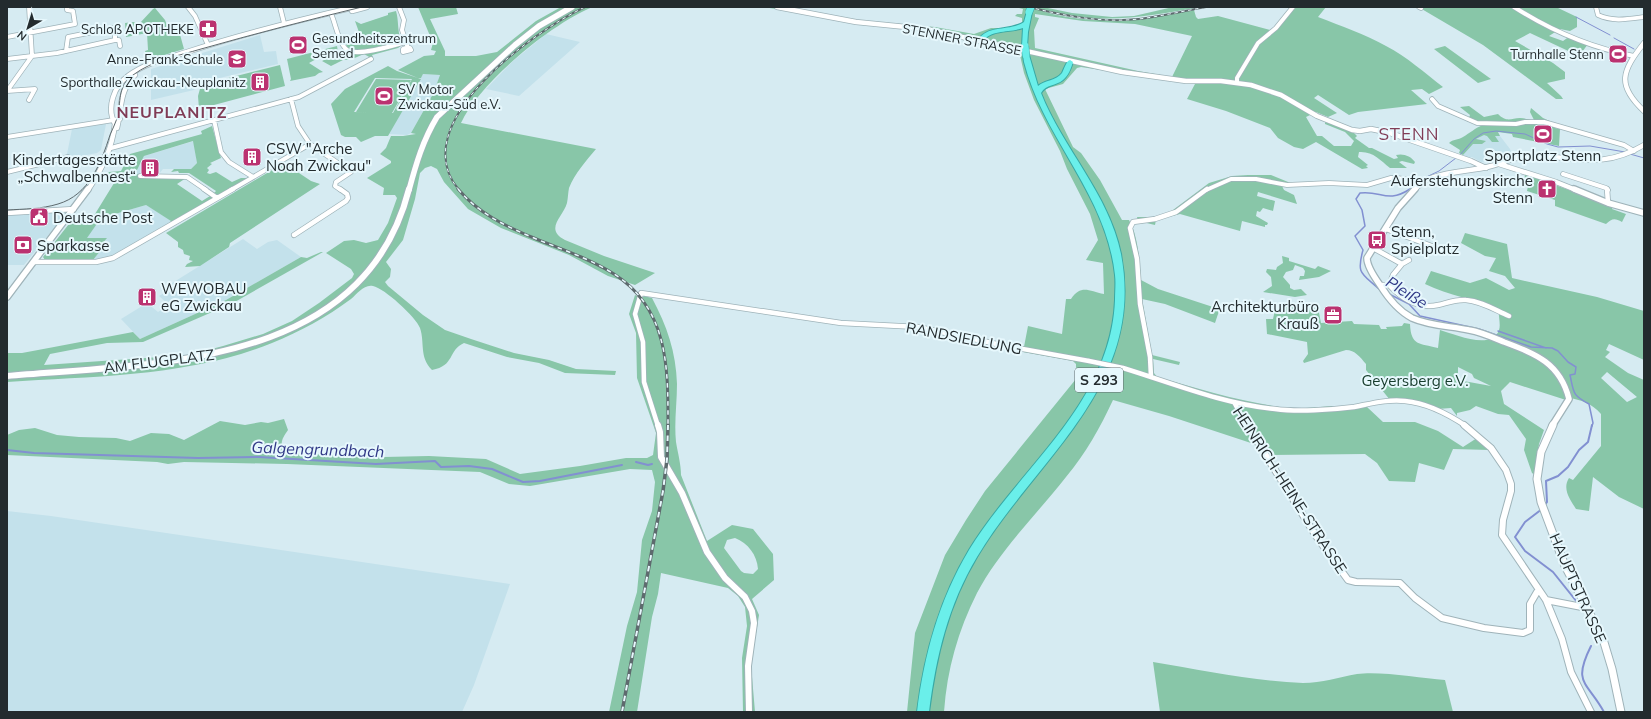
<svg xmlns="http://www.w3.org/2000/svg" width="1651" height="719" font-family="Mulish,sans-serif">
	<rect width="100%" height="100%" fill="#d6ebf2"/>
	<path fill="#c3e1eb" d="M546,34L580,42L519,96L486,89L512,62Z
		M260,35L264,52L276,51L278,64L199,83L194,90L151,100V69Z
		M423,74L440,75L433,94L411,133L407,135L389,134Z
		M106,124L101,150L97,153L66,159L72,129Z
		M1497,132L1510,149L1512,156L1498,161L1494,158L1492,159L1493,160L1481,162L1472,157L1469,158L1463,155L1475,140L1485,134Z
		M194,141L197,163L191,169H163L159,174H135L144,156Z
		M146,205L172,221L120,252L108,257L93,260L100,251L97,250L106,239L86,238L101,218Z
		M63,212L66,213L24,265H7V214Z
		M243,239L257,249L268,242L277,240L301,257L226,300L140,339L121,319L147,303L158,312L169,305L159,296L164,293L161,290Z
		M7,511L51,516L510,584L474,685L462,712H7Z"/>
	<path fill="#88c6a8" fill-rule="evenodd" d="M418,7H456L458,14L430,19L445,51V56H476L497,52L536,21L561,7H593C552,23 479,83 461,123L596,149C586,161 575,173 569,188C568,193 568,198 567,203C563,217 544,229 565,240L604,256L655,273L635,285L608,276L569,255L501,228L468,209L444,182L437,169L431,166L425,168L420,173L415,199L403,240L386,262L391,269L390,277L385,282L388,286L423,315L445,330L471,339L514,353L549,360L576,369L616,371L615,375L565,373L539,363L507,357L464,343C448,350 455,366 432,370C419,357 425,343 420,328C416,317 384,288 373,286C364,284 357,294 351,299C327,317 299,332 272,343C188,377 96,376 7,382V353H22L54,347L133,332L140,339L226,300L301,257L307,258L321,252H323L233,303L143,342L107,343L50,354L44,365L189,355L223,346L263,334L292,321L319,303L352,278L354,274L351,269L326,253L344,241L354,240L366,243L378,240L388,223L397,198L395,195H383L384,188L367,178L391,163V161L380,154L386,148L391,136H403L416,134L411,133L433,94L440,75L423,74L421,78H418L398,70L424,56L434,55L436,51L431,50L433,43Z
		M763,7H785L857,20L935,27L974,34L991,28H1011L1022,24V18L1015,16L1017,14H1022L1023,9L1015,7H1043L1072,13L1112,17L1134,16L1173,7H1201C1161,14 1121,22 1080,17C1071,16 1041,8 1036,9C1088,27 1141,20 1194,10L1196,17L1198,19L1218,16L1274,31L1286,19L1295,7H1326L1318,17C1341,26 1365,34 1386,46C1407,57 1425,73 1443,87L1429,94L1422,89L1411,90L1427,104L1358,112L1349,115L1318,95L1314,98L1337,113L1328,117L1316,112L1306,117L1317,136H1322L1334,146H1351L1354,141L1345,132L1325,124V122L1353,132L1357,136L1355,138L1369,148H1372L1394,159L1398,158L1396,155C1403,153 1411,156 1415,162L1414,164L1402,161L1399,162L1407,168H1390C1380,160 1373,151 1359,152L1358,157L1368,165L1366,166L1368,168L1362,169L1316,142L1303,149L1294,147L1278,138L1270,128L1226,111L1187,99L1195,84L1081,67L1077,68L1063,84L1045,89L1073,147L1081,153L1100,180L1122,220H1129C1139,238 1139,261 1141,280L1158,289L1213,307L1212,309L1219,311L1215,323L1165,304L1142,299L1152,355L1180,362L1179,365L1153,359L1154,373L1157,377C1200,389 1244,403 1289,408C1303,409 1318,407 1332,406L1334,411L1367,407L1383,422H1415L1438,431L1463,447L1477,438L1490,450L1453,449L1444,470L1419,463L1415,482L1389,481L1377,463L1365,454L1264,455L1257,445L1169,416L1113,400C1100,428 1086,453 1066,477C1037,514 999,551 977,593C958,631 947,669 944,712H907L915,633L945,555L966,520L985,491L1076,379V364L1073,361L1023,352L1028,326L1062,334L1066,299H1071C1081,284 1089,291 1104,294L1103,263L1086,260L1098,240L1090,214L1067,169L1060,151L1034,100L1024,73L1019,51L901,28ZM1035,14L1083,21L1135,24L1192,36L1172,77L1138,71L1035,48L1034,30L1039,18L1035,17Z
		M1422,7H1556L1577,17V27L1570,31L1560,29L1549,36L1563,41L1570,36L1588,44L1579,56L1530,33L1515,41L1553,63L1565,72V79L1547,83L1561,96L1563,99H1556L1483,45L1420,8Z
		M155,8L165,20L170,33L179,31L184,49L148,60L145,51L148,50L147,33L126,37L125,23L134,22L140,23L153,9Z
		M396,11C399,21 397,30 401,40L360,52L348,49L344,39L360,35L355,21L361,24L388,15V13Z
		M405,43L398,48L372,55L373,57L371,58L364,54L350,60H343L331,66L322,61L334,55L331,51L309,63L323,72L319,73L315,76L290,81L291,79L287,59L337,46L338,52L341,53L344,52L356,54Z
		M1445,46L1491,79L1478,83L1434,49Z
		M280,65L285,86L199,109L198,96L201,85Z
		M388,66L397,71L421,79L388,136H375L361,142L356,137H345L341,135L331,104L345,89ZM375,78L412,79L393,113L354,112Z
		M376,79L411,80L392,113L356,112Z
		M1469,106L1484,117L1498,114C1507,123 1511,118 1520,118C1525,118 1529,120 1534,120L1530,112L1531,108L1543,118L1556,124L1555,128L1560,129L1559,146L1513,137L1512,134L1498,132L1500,136H1495L1499,142H1492L1487,136L1484,135L1476,139L1486,141L1482,144H1473L1463,155L1459,153L1460,150L1449,143C1453,139 1458,140 1463,137C1470,133 1475,128 1483,125L1468,120L1470,115L1460,107Z
		M212,126L221,158L210,163L212,164L207,168L209,170L207,173L210,174L216,172L232,182L241,178H249L218,195L214,193L216,191L189,173H179L178,171L171,172L174,169H191L197,163L193,141L144,156L135,174L186,178L177,184L202,201L210,196L213,198L171,224L169,223L171,221L146,205L101,218L87,238H107L97,250H101L93,260H45L43,257L76,215L95,214L119,175H107L109,172L121,171L130,154L202,134L201,131Z
		M284,163L311,181L320,184L230,243L229,247L200,266L185,267L187,264L193,261L189,260L190,256L184,254L183,250L178,247V242L166,233Z
		M1525,174L1613,206L1612,209L1626,214L1622,222C1615,218 1612,218 1606,224L1555,206V200L1527,191L1528,186L1524,184Z
		M1248,175H1271L1293,184H1281L1284,190L1294,195L1297,204L1258,192L1257,196L1275,201L1273,211L1263,208L1260,212L1257,211L1256,216L1268,223L1267,225H1265V227L1242,221L1240,231L1180,214L1156,220L1155,225L1138,221L1137,217H1156L1169,213L1209,183L1232,176Z
		M1465,233L1507,244L1512,278L1597,297L1644,311V360L1609,344L1606,350L1610,352L1605,357L1628,373L1644,380V509L1619,497L1593,477L1589,511L1576,509C1570,499 1562,489 1569,478L1573,480L1601,446V414C1592,403 1580,400 1567,397L1566,400L1510,382L1501,391L1504,404L1544,430L1539,444L1535,475L1532,473L1524,450L1526,439L1509,415L1498,414L1476,406L1470,410L1457,413V416L1451,408L1437,409L1429,405L1390,400L1366,370V364C1360,357 1355,350 1346,350L1304,363L1303,361L1308,354L1307,342L1267,334L1266,319H1273L1275,310L1287,306L1318,308L1321,323L1352,321L1354,324L1379,325L1381,329H1387L1386,327L1402,326L1404,323L1410,324C1411,346 1419,343 1438,348L1440,330C1454,334 1492,351 1499,330C1501,325 1498,315 1499,309C1475,299 1449,296 1425,284L1431,271L1470,283L1486,278L1509,290L1515,288L1505,276L1489,271L1496,258L1485,256L1461,243ZM1458,367L1472,374L1474,378L1491,386L1458,380ZM1607,372L1637,397L1627,402L1601,378Z
		M1282,256L1289,258V261L1315,269L1318,266L1331,271L1319,277L1299,280L1300,276H1304L1305,271L1303,268L1295,265L1293,270L1286,272L1283,277L1290,285V288L1294,290L1301,289L1307,295L1295,297L1263,292L1272,286L1271,277L1266,272L1267,269L1276,270L1277,267L1283,263Z
		M635,295L641,298L644,296L652,298C667,326 676,352 677,384C677,403 674,423 676,442C678,454 681,464 681,475L707,541L732,525L753,529L773,554L774,580L752,599L759,615L751,665L755,712H743L742,658L747,626L745,607L738,596L728,588L661,573L658,594L652,617L637,712H609L627,626L637,592L642,540L652,511L655,482L652,470L630,469L530,486L509,484L480,472L287,464L184,462L168,464L157,462L7,455V435L19,430L35,428L57,435L79,437L116,438L130,441L151,433L169,434L184,440L220,421L245,425L261,422L268,423L284,419L288,430C282,439 279,443 285,453L384,457L429,456L486,459L520,474L580,466L626,458H647L653,455L656,433L637,378L636,333L629,314ZM735,538C748,543 757,555 758,569L753,574L744,573L741,571L724,548L727,540Z
		M1153,662C1202,670 1253,681 1303,683C1322,683 1339,677 1357,674C1381,671 1420,678 1445,680L1453,712H1160Z"/>
	<g fill="none" stroke-linecap="round" stroke-linejoin="round">
		<path stroke="#8290d1" stroke-width="1" d="M1576,17L1610,35
			M1614,38L1634,49
			M1644,48V51
			M1630,154L1644,158
			M1459,156L1474,139L1483,133L1496,131L1525,134L1547,144L1558,147L1590,146L1625,152
			M1409,190L1420,180L1439,171L1456,158"/>
		<path stroke="#8290d1" stroke-width="1.5" d="M1380,290C1362,273 1356,275 1363,250L1355,236L1365,226L1362,210L1356,199L1360,193C1381,190 1387,204 1410,189
			M1389,294L1409,304L1420,316L1479,329L1531,347L1552,348L1558,351L1568,362L1576,367L1575,374L1570,375C1574,393 1572,395 1589,404L1593,423L1592,426
			M1498,331L1546,348"/>
		<path stroke="#8290d1" stroke-width="2" d="M7,450L34,453L198,458L259,457L376,464L435,461L441,467L469,466L492,469L523,482L540,481L622,465
			M636,462L648,465L652,464
			M1545,505L1547,502L1546,481L1558,476L1568,467L1579,450L1588,442L1592,425
			M1542,509L1525,522L1515,537L1525,551L1553,572L1577,602
			M1591,646C1572,684 1587,681 1604,712"/>
		<defs>
			<path id="minor-far2" d="M188,7L195,16L208,45
				M280,7L284,23
				M399,7L404,20L402,30L408,48
				M1419,7L1421,8
				M1514,7C1550,30 1592,48 1634,56
				M1596,7L1598,15C1613,22 1628,19 1644,17
				M332,16C336,26 338,40 345,48C353,59 394,45 406,42
				M7,37L75,24L73,11L67,10V7
				M406,48H410L411,50L403,52V49Z
				M66,51L68,37L113,28L115,30V40
				M7,59L57,53L115,40H119L120,46
				M1237,83V78L1258,43L1276,28L1293,7
				M7,91L32,56L29,7
				M7,91L35,89L29,100
				M291,99L298,126L310,144L351,172L336,182L335,186L341,190
				M1432,99L1438,106L1477,123L1516,124L1525,122H1544L1624,145L1634,151
				M214,120L221,152L229,162L253,177
				M7,137L120,119
				M111,148L299,97L371,59
				M7,172L68,157
				M1563,174L1606,188L1608,190
				M140,176L187,177L206,190
				M231,190L310,144
				M1206,190L1231,179H1256L1287,185L1329,183L1367,185L1391,178H1397L1417,181L1422,184"/>
			<path id="minor-far1" d="M204,189L217,198
				M1607,189L1608,203
				M7,213L74,209
				M1386,229L1445,251
				M294,235L346,201L348,198L347,194L340,189
				M1373,248L1402,264L1393,275L1389,285H1381
				M34,262H96L113,258L233,189
				M1402,264L1409,260
				M1389,285C1402,299 1419,309 1438,305C1447,303 1456,299 1466,300C1481,301 1495,310 1509,316
				M1123,368C1172,383 1223,404 1275,409C1297,412 1331,410 1354,407C1370,404 1387,399 1405,401C1427,403 1448,414 1466,426
				M1151,377L1150,357L1140,304L1137,259L1130,228L1133,222L1155,219L1176,212L1207,189
				M1234,402L1247,426
				M658,426L644,382L643,342L635,314L641,293L841,323L918,327L1006,346L1089,361"/>
			<path id="minor" d="M658,425L660,432L661,457L682,493L707,552L725,578L745,597L752,611L754,623L748,666L749,712
				M1247,425L1316,536L1348,580L1356,582L1400,583L1415,598L1442,618L1484,628L1523,633L1530,630V604L1537,592L1540,591
				M1464,425L1491,448L1506,470L1511,484V491L1503,520L1502,535L1546,600L1562,639L1571,672L1591,712
				M1546,600L1587,608"/>
			<path id="tertiary-far2" d="M777,7L856,22L926,29L1122,72L1186,81H1221L1251,85L1281,95L1317,116L1352,130L1360,131L1371,129L1390,133L1471,161L1486,168
				M352,11L367,7
				M1644,43C1622,71 1616,85 1644,111
				M117,128C122,107 119,91 135,75
				M1499,164L1556,182L1576,190
				M88,190C102,169 112,149 115,124C106,108 114,86 128,76C145,63 167,58 187,52C242,34 299,20 355,7
				M1414,190C1419,185 1427,179 1434,177C1452,171 1473,171 1491,166C1504,163 1515,156 1529,156C1574,155 1600,171 1644,145"/>
			<path id="tertiary-far1" d="M1415,189L1398,208L1367,258C1367,267 1375,278 1380,285C1388,298 1399,311 1412,318C1430,326 1450,326 1469,330C1481,332 1492,337 1504,342C1536,354 1560,363 1569,399L1552,426
				M1574,189L1608,203L1644,213
				M7,297L88,189"/>
			<path id="tertiary" d="M1553,425L1541,452L1537,479L1541,502L1565,566L1603,639L1612,669L1621,712"/>
			<path id="secondary-far1" d="M409,190C416,164 423,140 437,117L515,45L539,26L572,7"/>
			<path id="secondary" d="M7,376C154,363 363,369 409,189"/>
			<path id="trunk" d="M1027,11L1032,12L1028,32L1027,47L1022,46L1023,28C1009,33 992,29 983,41L978,40C989,24 1009,32 1024,22Z
				M1026,53L1029,55L1038,86C1045,80 1056,81 1062,73C1064,69 1065,65 1068,61L1070,60L1073,62C1071,68 1069,75 1063,80C1056,86 1046,84 1041,93C1063,149 1109,194 1121,254C1146,386 1036,458 977,557C948,605 936,657 929,712H917C924,655 939,600 969,550C1019,468 1111,404 1115,300C1115,292 1116,283 1115,275C1106,193 1044,140 1024,62L1023,55Z"/>
		</defs>
		<use href="#minor-far2" stroke="#9fb3b9" stroke-width="5.5"/>
		<use href="#minor-far1" stroke="#9fb3b9" stroke-width="6"/>
		<use href="#minor" stroke="#9fb3b9" stroke-width="8"/>
		<use href="#tertiary-far2" stroke="#9fb3b9" stroke-width="6"/>
		<use href="#tertiary-far1" stroke="#9fb3b9" stroke-width="8"/>
		<use href="#tertiary" stroke="#9fb3b9" stroke-width="9"/>
		<use href="#secondary-far1" stroke="#9fb3b9" stroke-width="7"/>
		<use href="#secondary" stroke="#9fb3b9" stroke-width="8"/>
		<use href="#trunk" stroke="#38a8a4" stroke-width="2"/>
		<use href="#minor-far2" stroke="#fff" stroke-width="4"/>
		<use href="#minor-far1" stroke="#fff" stroke-width="4.5"/>
		<use href="#minor" stroke="#fff" stroke-width="6"/>
		<use href="#tertiary-far2" stroke="#fff" stroke-width="4.5"/>
		<use href="#tertiary-far1" stroke="#fff" stroke-width="5.5"/>
		<use href="#tertiary" stroke="#fff" stroke-width="7"/>
		<use href="#secondary-far1" stroke="#fff" stroke-width="5.5"/>
		<use href="#secondary" stroke="#fff" stroke-width="6"/>
		<use href="#trunk" fill="#6aefea" fill-rule="evenodd"/>
		<path stroke="#5e6a6e" stroke-width="1" d="M7,210C24,209 42,209 58,204C89,195 101,163 110,135C113,128 116,122 118,115C121,98 118,86 133,75C153,60 178,56 201,49C254,34 308,20 362,7"/>
		<defs>
			<path id="rail-far2" d="M1029,7C1065,16 1102,23 1139,19C1162,16 1184,11 1206,7
				M459,190C403,124 534,31 585,7"/>
			<path id="rail-far1" d="M458,189C478,213 505,226 534,238C560,249 589,258 614,274C669,309 668,369 668,426"/>
			<path id="rail" d="M622,712L663,491L667,459L668,425"/>
		</defs>
		<use href="#rail-far2" stroke="#5e6a6e" stroke-width="2"/>
		<use href="#rail-far1" stroke="#5e6a6e" stroke-width="3"/>
		<use href="#rail" stroke="#5e6a6e" stroke-width="3.5"/>
		<use href="#rail-far2" stroke="#e7f8fd" stroke-width="1" stroke-dasharray="3.5" stroke-linecap="butt"/>
		<use href="#rail-far1" stroke="#e7f8fd" stroke-width="1.5" stroke-dasharray="4.5" stroke-linecap="butt"/>
		<use href="#rail" stroke="#e7f8fd" stroke-width="2" stroke-dasharray="5.5" stroke-linecap="butt"/>
		<defs>
			<path id="minor-bridge" d="M1089,361L1123,368"/>
			<path id="trunk-bridge" d="M1029,12L1031,7
				M1025,46L1026,55"/>
		</defs>
		<use href="#minor-bridge" stroke="#9fb3b9" stroke-width="6" stroke-linecap="butt"/>
		<use href="#trunk-bridge" stroke="#38a8a4" stroke-width="8" stroke-linecap="butt"/>
		<use href="#minor-bridge" stroke="#fff" stroke-width="4.5"/>
		<use href="#trunk-bridge" stroke="#6aefea" stroke-width="7"/>
	</g>
	<defs>
		<symbol id="pharmacy-square" viewBox="-11 -11 22 22"><rect x="-9" y="-9" width="18" height="18" rx="4" fill="#bb3270" stroke="#e7f8fd"/><path d="M-2-6h4v4h4v4h-4v4h-4v-4h-4v-4h4Z" fill="#fff"/></symbol>
		<symbol id="stadium-square" viewBox="-11 -11 22 22"><rect x="-9" y="-9" width="18" height="18" rx="4" fill="#bb3270" stroke="#e7f8fd"/><path d="M0-5a6.5 5 0 1 0 0 10a6.5 5 0 1 0 0-10ZM-3.5-1.8h7v3.6h-7Z" fill="#fff"/></symbol>
		<symbol id="school-square" viewBox="-11 -11 22 22"><rect x="-9" y="-9" width="18" height="18" rx="4" fill="#bb3270" stroke="#e7f8fd"/><path d="M0-5L7-2L0 1L-7-2ZM-4 1L0 2.5L4 1V4Q0 6-4 4Z" fill="#fff"/></symbol>
		<symbol id="building-square" viewBox="-11 -11 22 22"><rect x="-9" y="-9" width="18" height="18" rx="4" fill="#bb3270" stroke="#e7f8fd"/><path d="M-4-6H4V6H1V3H-1V6H-4ZM-2.5-4.3h1.7v1.8h-1.7ZM.8-4.3h1.7v1.8H.8ZM-2.5-1h1.7V.8h-1.7ZM.8-1h1.7V.8H.8Z" fill="#fff"/></symbol>
		<symbol id="church-square" viewBox="-11 -11 22 22"><rect x="-9" y="-9" width="18" height="18" rx="4" fill="#bb3270" stroke="#e7f8fd"/><path d="M-1.2-6h2.4v3.5h3.3v2.4h-3.3V6h-2.4V-.1h-3.3v-2.4h3.3Z" fill="#fff"/></symbol>
		<symbol id="civic-square" viewBox="-11 -11 22 22"><rect x="-9" y="-9" width="18" height="18" rx="4" fill="#bb3270" stroke="#e7f8fd"/><path d="M-.6-6.5H3V-4.5H.6V-3L4-1V1h2V6H-6V1h2V-1L-.6-3ZM-1.2 2.5V6h2.4V2.5Z" fill="#fff"/></symbol>
		<symbol id="bus-square" viewBox="-11 -11 22 22"><rect x="-9" y="-9" width="18" height="18" rx="4" fill="#bb3270" stroke="#e7f8fd"/><path d="M-5-6H5V4H4V6H2V4H-2V6H-4V4H-5ZM-3.5-4V0h7V-4ZM-3.5 1.2v1.5H-2V1.2ZM2 1.2v1.5H3.5V1.2Z" fill="#fff"/></symbol>
		<symbol id="bank-square" viewBox="-11 -11 22 22"><rect x="-9" y="-9" width="18" height="18" rx="4" fill="#bb3270" stroke="#e7f8fd"/><path d="M-6-4H6V4H-6ZM0-2.3a2.3 2.3 0 1 0 0 4.6a2.3 2.3 0 1 0 0-4.6Z" fill="#fff"/></symbol>
		<symbol id="office-square" viewBox="-11 -11 22 22"><rect x="-9" y="-9" width="18" height="18" rx="4" fill="#bb3270" stroke="#e7f8fd"/><path d="M-6-3h4V-5.5h4V-3h4V5H-6ZM-1-4.5V-3h2v-1.5ZM-6 0V1H6V0Z" fill="#fff"/></symbol>
	</defs>
	<g fill-rule="evenodd">
		<use href="#pharmacy-square" x="197" y="18" width="22" height="22"/>
		<use href="#stadium-square" x="287" y="34" width="22" height="22"/>
		<use href="#stadium-square" x="1607" y="43" width="22" height="22"/>
		<use href="#school-square" x="226" y="48" width="22" height="22"/>
		<use href="#building-square" x="249" y="71" width="22" height="22"/>
		<use href="#stadium-square" x="373" y="85" width="22" height="22"/>
		<use href="#stadium-square" x="1532" y="123" width="22" height="22"/>
		<use href="#building-square" x="241" y="146" width="22" height="22"/>
		<use href="#building-square" x="139" y="157" width="22" height="22"/>
		<use href="#church-square" x="1536" y="178" width="22" height="22"/>
		<use href="#civic-square" x="28" y="206" width="22" height="22"/>
		<use href="#bus-square" x="1366" y="229" width="22" height="22"/>
		<use href="#bank-square" x="12" y="234" width="22" height="22"/>
		<use href="#building-square" x="136" y="286" width="22" height="22"/>
		<use href="#office-square" x="1322" y="304" width="22" height="22"/>
	</g>
	<g text-anchor="middle" dominant-baseline="central" stroke-width="4" stroke-linejoin="round" paint-order="stroke">
		<g font-size="13" fill="#232b2e" stroke="#e7f8fd" text-anchor="end">
			<text x="194" y="29">Schloß APOTHEKE</text>
			<text x="312" y="38" text-anchor="start">Gesundheitszentrum<tspan x="312" dy="15">Semed</tspan></text>
			<text x="1604" y="54">Turnhalle Stenn</text>
			<text x="223" y="59">Anne-Frank-Schule</text>
			<text x="246" y="82">Sporthalle Zwickau-Neuplanitz</text>
			<text x="398" y="89" text-anchor="start">SV Motor<tspan x="398" dy="15">Zwickau-Süd e.V.</tspan></text>
		</g>
		<g font-size="13" fill="#232b2e" stroke="#e7f8fd">
			<text transform="translate(962 39) rotate(11)">STENNER STRASSE</text>
		</g>
		<rect fill="#e7f8fd" stroke="#5e686c" stroke-width="1" x="1075" y="368" width="48" height="24" rx="3"/>
		<g font-size="14" font-weight="bold" fill="#232b2e">
			<text x="1099" y="380">S 293</text>
		</g>
		<g font-size="15" fill="#232b2e" stroke="#e7f8fd" text-anchor="start">
			<text x="266" y="148">CSW "Arche<tspan x="266" dy="17">Noah Zwickau"</tspan></text>
			<text x="1543" y="155" text-anchor="middle">Sportplatz Stenn</text>
			<text x="136" y="159" text-anchor="end">Kindertagesstätte<tspan x="136" dy="17">„Schwalbennest“</tspan></text>
			<text x="1533" y="180" text-anchor="end">Auferstehungskirche<tspan x="1533" dy="17">Stenn</tspan></text>
			<text x="53" y="217">Deutsche Post</text>
			<text x="1391" y="231">Stenn,<tspan x="1391" dy="17">Spielplatz</tspan></text>
			<text x="37" y="245">Sparkasse</text>
			<text x="161" y="288">WEWOBAU<tspan x="161" dy="17">eG Zwickau</tspan></text>
			<text x="1319" y="306" text-anchor="end">Architekturbüro<tspan x="1319" dy="17">Krauß</tspan></text>
		</g>
		<g font-size="15" fill="#232b2e" stroke="#e7f8fd">
			<text transform="translate(964 338) rotate(11)">RANDSIEDLUNG</text>
			<text transform="translate(159 361) rotate(-7)">AM FLUGPLATZ</text>
			<text transform="translate(1290 490) rotate(57)">HEINRICH-HEINE-STRASSE</text>
			<text transform="translate(1578 588) rotate(66)">HAUPTSTRASSE</text>
		</g>
		<g font-size="15" fill="#163c2c" stroke="#e7f8fd">
			<text x="1415" y="380">Geyersberg e.V.</text>
		</g>
		<g font-size="16" font-weight="bold" letter-spacing="1" fill="#803c56" stroke="#e7f8fd">
			<text x="172" y="112">NEUPLANITZ</text>
		</g>
		<g font-size="16" font-style="italic" fill="#303886" stroke="#e7f8fd">
			<text transform="translate(1407 292) rotate(32)">Pleiße</text>
			<text transform="translate(318 449) rotate(2)">Galgengrundbach</text>
		</g>
		<g font-size="17" letter-spacing="1" fill="#803c56" stroke="#e7f8fd">
			<text x="1409" y="133">STENN</text>
		</g>
	</g>
	<rect width="1651" height="719" fill="none" stroke="#232b2e" stroke-width="16"/>
	<g transform="translate(28 28) rotate(218)" stroke="#e7f8fd" stroke-width="3" paint-order="stroke">
	<path d="M0-3L7 15L0 10L-7 15Z" fill="#232b2e"/>
	<text y="-6" font-size="11" font-weight="bold" text-anchor="middle" fill="#232b2e">N</text>
	</g>
</svg>
